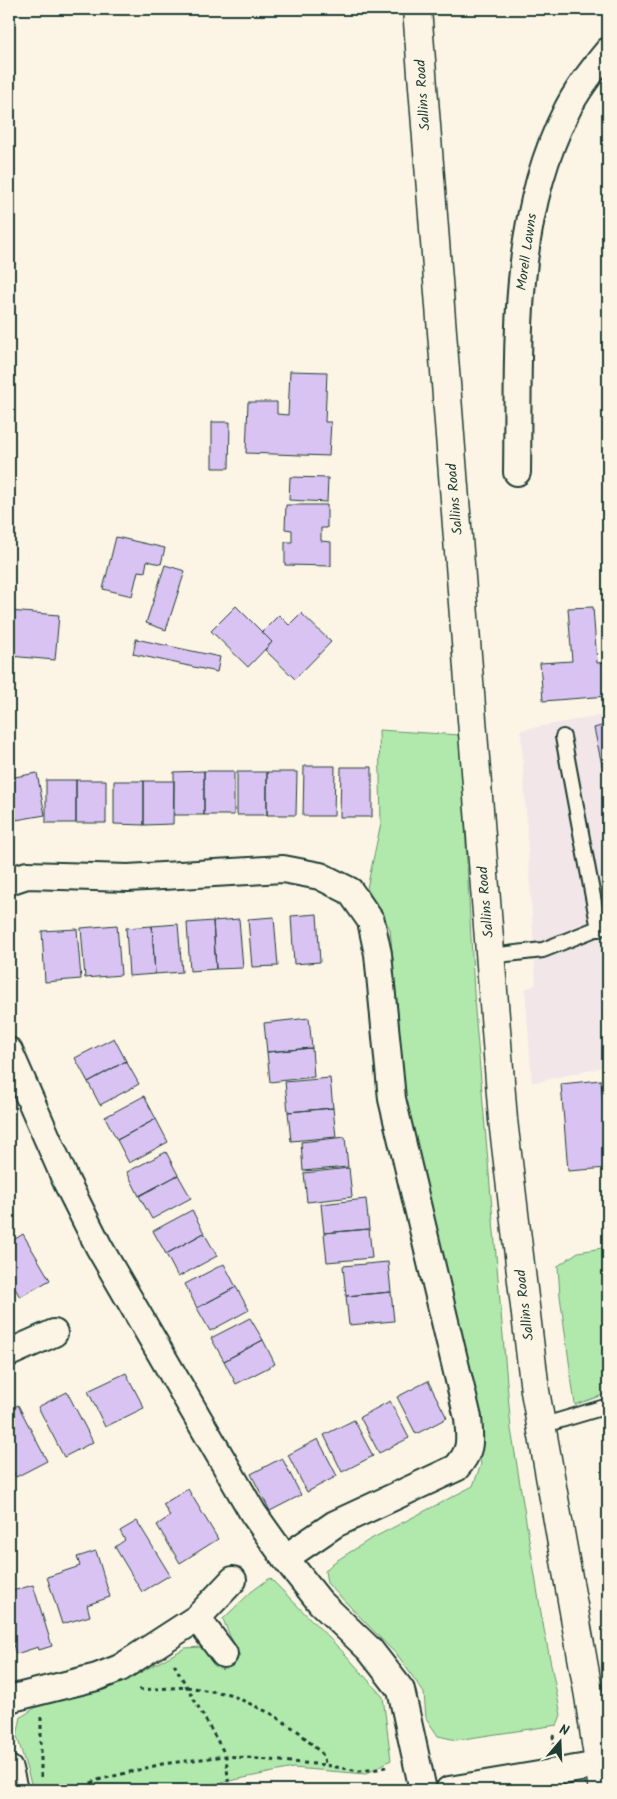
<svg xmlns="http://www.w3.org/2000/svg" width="617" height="1799" font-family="Kalam,sans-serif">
	<rect width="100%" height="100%" fill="#fcf5e5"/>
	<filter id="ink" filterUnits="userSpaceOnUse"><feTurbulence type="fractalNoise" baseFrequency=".02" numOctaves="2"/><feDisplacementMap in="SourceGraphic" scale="10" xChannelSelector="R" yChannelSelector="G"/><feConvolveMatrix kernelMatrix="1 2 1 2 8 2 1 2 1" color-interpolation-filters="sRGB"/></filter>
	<g filter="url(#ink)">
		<path fill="#f2e6e9" d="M608,714V1066L532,1083L525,989L536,985L521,730Z"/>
		<path fill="#b1e9ac" stroke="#689370" d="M379,730L460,735L475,1011L511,1429L542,1619L561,1715L557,1725L456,1740L438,1736L426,1718L424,1693L399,1657L327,1583L325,1571L333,1563L369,1540L473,1486L481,1464L409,1135L390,929L367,888L381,823Z
			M608,1247V1393L575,1405L560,1296L558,1266L578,1252Z
			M270,1578L345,1654L383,1697L391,1760L366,1774L293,1768L185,1790H33L17,1736L21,1717L38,1706L123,1682L185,1648L201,1647L222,1670L240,1656L229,1634L223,1619L251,1592Z"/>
		<path fill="#d9c3f3" stroke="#1f3d34" d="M608,300V362L604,361Z
			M290,371L327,372L325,422H331L329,456L246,453L248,402H277V414L288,415Z
			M212,422H230L229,468H212Z
			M290,477L328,478L327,502L289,500Z
			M286,505H327V528H321V541L331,542V566L285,565V542H292V530L285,529Z
			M116,537L165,548L161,564L147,561L145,572L138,571L132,596L103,589Z
			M165,565L185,571L166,630L146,623Z
			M236,606L272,642L248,667L211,631Z
			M593,607L597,663L608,662V696L543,701L540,663L572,661L568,608Z
			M9,611L59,615L55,660L9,656Z
			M301,613L331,642L295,679L265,650L272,642L262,632L279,615L289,625Z
			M136,639L220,657L217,672L133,654Z
			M608,724V793L594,728Z
			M304,766H335L334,816H303Z
			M341,767H372V817H340Z
			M204,771H234V815H204Z
			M204,771V815H174V772Z
			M237,772H267V815H237Z
			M267,772H297L296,815H267Z
			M37,773L45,815L16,820L9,778Z
			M46,780H76V823H46Z
			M76,780H106V823H76Z
			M114,781H144V825L114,824Z
			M144,781H174L173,824L144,825Z
			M9,783L16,820L9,821Z
			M317,914L320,962L294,964L291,916Z
			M274,917L278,966L252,967L248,919Z
			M239,919L243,968L216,969L213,921Z
			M213,921L216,969L190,971L187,923Z
			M178,924L182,972L155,974L152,926Z
			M117,925L121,975L85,978L81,928Z
			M152,926L155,974L129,976L126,928Z
			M77,929L81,979L45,982L42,931Z
			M309,1018L312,1048L267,1052L264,1023Z
			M114,1038L126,1061L88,1082L75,1058Z
			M312,1048L314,1077L270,1082L267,1052Z
			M126,1061L139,1084L100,1105L88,1082Z
			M604,1076H608V1099H604Z
			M330,1078L333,1108L288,1112L285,1082Z
			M601,1080L608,1168L568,1171L561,1084Z
			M144,1096L156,1119L117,1140L105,1117Z
			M333,1108L336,1137L291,1141L288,1112Z
			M156,1119L168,1142L129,1163L117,1140Z
			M345,1137L348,1167L303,1171L301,1142Z
			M166,1152L178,1175L139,1196L127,1172Z
			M349,1168L352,1197L307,1202L304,1173Z
			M178,1175L191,1198L152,1219L139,1196Z
			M366,1199L369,1229L324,1233L321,1204Z
			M192,1210L204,1233L166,1254L153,1231Z
			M369,1229L372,1258L327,1262L324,1233Z
			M204,1233L217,1256L178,1277L166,1254Z
			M23,1234L50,1280L20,1297L9,1278V1243Z
			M388,1262L391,1292L346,1296L343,1266Z
			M224,1264L236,1287L197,1308L185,1284Z
			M236,1287L249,1310L210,1331L197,1308Z
			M391,1292L394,1321L349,1325L346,1296Z
			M250,1318L263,1340L224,1361L211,1338Z
			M263,1340L275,1364L236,1384L224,1361Z
			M126,1373L144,1408L105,1427L88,1391Z
			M428,1381L447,1418L416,1434L397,1397Z
			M67,1392L93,1442L64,1457L38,1407Z
			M390,1401L409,1438L379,1453L360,1417Z
			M18,1405L47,1461L16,1477L9,1465V1410Z
			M354,1420L373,1456L342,1472L324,1435Z
			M318,1439L337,1476L307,1492L288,1455Z
			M282,1458L301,1495L270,1511L251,1474Z
			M188,1489L218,1539L180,1563L157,1525L170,1516L163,1504Z
			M137,1521L170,1575L142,1592L115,1547L125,1540L120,1531Z
			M96,1551L110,1597L87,1605L90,1616L62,1624L47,1577L80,1566L77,1557Z
			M33,1585L52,1646L39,1650L38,1647L16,1654L9,1631V1592Z"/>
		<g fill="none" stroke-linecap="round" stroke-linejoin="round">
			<defs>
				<path id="service" d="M563,737L599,929
					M490,956L543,950L608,924
					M541,1426L608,1406"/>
				<path id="minor" d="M517,472C519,351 510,222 567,110C577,90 593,69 608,51
					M9,881L27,875L128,878L283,869L320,876L350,891L371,921L378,954L392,1099L468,1418C470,1441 472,1451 456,1468L335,1524L285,1558
					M9,1051L67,1183L99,1247L253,1513L285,1558L320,1602L370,1650L401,1690L423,1790
					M9,1353L54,1333
					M197,1618L224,1654
					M9,1699L97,1677L120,1668L197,1618L233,1580
					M9,1769L14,1790
					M449,1790L599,1765"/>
				<path id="secondary" d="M417,9L503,1120L535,1391L589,1696L603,1790"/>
			</defs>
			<use href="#service" stroke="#1f3d34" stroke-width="18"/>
			<use href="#minor" stroke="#1f3d34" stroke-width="30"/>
			<use href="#secondary" stroke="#1f3d34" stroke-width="31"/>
			<path stroke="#1f3d34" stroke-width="3" stroke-dasharray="4 4" stroke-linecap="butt" d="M174,1664L226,1756L229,1790
				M139,1690L187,1687L229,1694L272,1714L299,1732L324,1756L325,1765
				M41,1717V1779
				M553,1735L554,1744
				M76,1790L98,1780L162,1764L226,1756L325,1765L359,1771L378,1769L389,1766"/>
			<use href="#service" stroke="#fcf5e5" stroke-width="14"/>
			<use href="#minor" stroke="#fcf5e5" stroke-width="26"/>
			<use href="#secondary" stroke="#fcf5e5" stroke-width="28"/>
		</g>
	</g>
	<g text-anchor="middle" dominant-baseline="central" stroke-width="4" stroke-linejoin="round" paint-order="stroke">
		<g font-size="14" fill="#1f3d34" stroke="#fcf5e5">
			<text transform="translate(423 95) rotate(-94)">Sallins Road</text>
			<text transform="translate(527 252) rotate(-82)">Morell Lawns</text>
			<text transform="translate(455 499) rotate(-95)">Sallins Road</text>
			<text transform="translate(486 902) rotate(-95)">Sallins Road</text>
			<text transform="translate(525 1305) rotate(-97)">Sallins Road</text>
		</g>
	</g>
	<rect width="617" height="1799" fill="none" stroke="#fcf5e5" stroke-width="30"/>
	<rect x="15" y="15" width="587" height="1769" fill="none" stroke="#1f3d34" stroke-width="2" filter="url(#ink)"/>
	<g transform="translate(560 1742) rotate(19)" stroke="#fcf5e5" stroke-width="4" paint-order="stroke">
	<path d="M0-4L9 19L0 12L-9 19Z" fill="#1f3d34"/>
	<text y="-8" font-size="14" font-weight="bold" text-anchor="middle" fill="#1f3d34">N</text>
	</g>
</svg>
